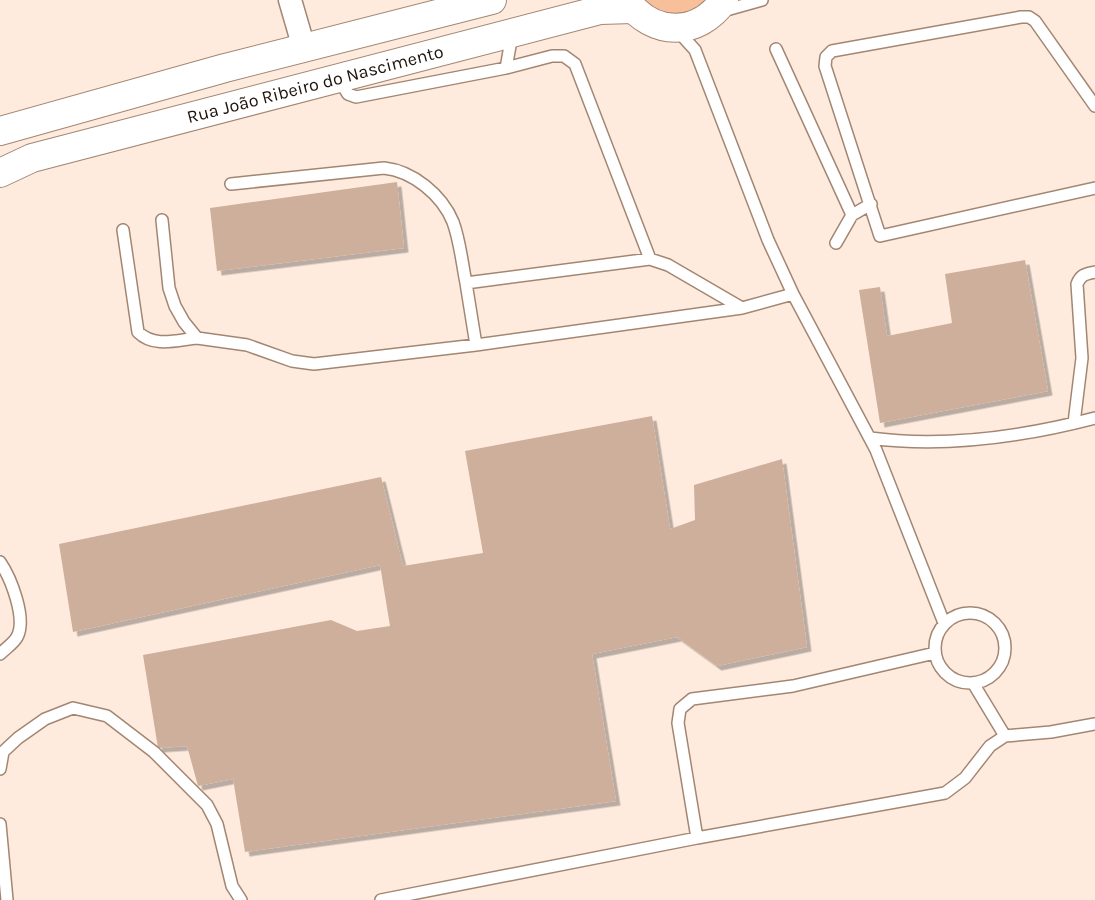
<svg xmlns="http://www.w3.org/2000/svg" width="1095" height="900" font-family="Karla,sans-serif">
	<defs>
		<filter id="shadow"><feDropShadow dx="4.5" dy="4.5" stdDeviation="0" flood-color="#0004"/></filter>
	</defs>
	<rect width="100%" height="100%" fill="#feebde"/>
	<path fill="#f7c09b" d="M638,0H714L704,10L666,18Z"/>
	<path fill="#ceaf9b" filter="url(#shadow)" d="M397,182L404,248L217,271L210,208Z
		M1025,260L1048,391L880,423L859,290L880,287L887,336L952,323L945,274Z
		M652,416L670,529L695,520L694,485L782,459L807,647L717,666L677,637L592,654L616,801L245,852L233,779L198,786L187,746L158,748L143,655L331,620L357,631L390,626L380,565L73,632L59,544L381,477L403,566L483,553L465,451Z"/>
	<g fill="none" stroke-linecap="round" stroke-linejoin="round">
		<defs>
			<path id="lane" d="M720,8L730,9L762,0
				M776,49L852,215
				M506,68L512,35
				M338,78L348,94L356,97L506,68L552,56H564L575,64L650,259
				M1095,106L1035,21L1029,17H1021L832,51L826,57L825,66L880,236L1095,188
				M231,184L384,168C413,171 442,195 453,222C460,241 462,263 466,283L650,259L668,265L742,308
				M162,220L169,288L175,306L184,322L197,338L247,345L292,361L314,364L476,345L742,308L793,294L768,240L695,50L676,29
				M123,230L138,332C154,348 177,340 197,338
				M836,243L852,215L871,204
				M466,283L476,345
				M793,294L876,450L944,623
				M1074,423L1082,358L1077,284C1081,274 1086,274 1095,272
				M870,438C945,448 1022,437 1095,418
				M0,562C11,578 27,619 17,637C14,643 5,649 0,654
				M935 648a35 35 0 1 1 70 0a35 35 0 1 1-70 0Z
				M935,653L793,686L692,699L680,709L678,723L697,838L945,793L965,778L990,746L1005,736
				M973,683L1005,736L1051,732L1095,724
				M0,769L3,752L18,738L45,719L73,708L107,716L154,752L207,805L217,824L232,886L241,900
				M0,824L7,900
				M381,900L697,838"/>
			<path id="street" d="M290,0L304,48"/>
			<g id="secondary">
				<path d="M626,0C653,37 698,37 724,0"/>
				<path d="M0,131L225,68L492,0"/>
				<path id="s1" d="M0,173L32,158L600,10L633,9"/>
			</g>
		</defs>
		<use href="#lane" stroke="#a38672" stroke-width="14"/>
		<use href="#street" stroke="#a38672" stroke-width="25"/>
		<use href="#secondary" stroke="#a38672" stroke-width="30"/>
		<use href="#lane" stroke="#fff" stroke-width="11"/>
		<use href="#street" stroke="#fff" stroke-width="22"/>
		<use href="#secondary" stroke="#fff" stroke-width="28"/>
	</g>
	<g text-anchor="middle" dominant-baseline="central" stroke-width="4" stroke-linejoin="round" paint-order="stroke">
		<g font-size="18" fill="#1e130c" stroke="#fcfcfc">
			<text stroke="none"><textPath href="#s1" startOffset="328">Rua João Ribeiro do Nascimento</textPath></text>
		</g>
	</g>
</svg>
